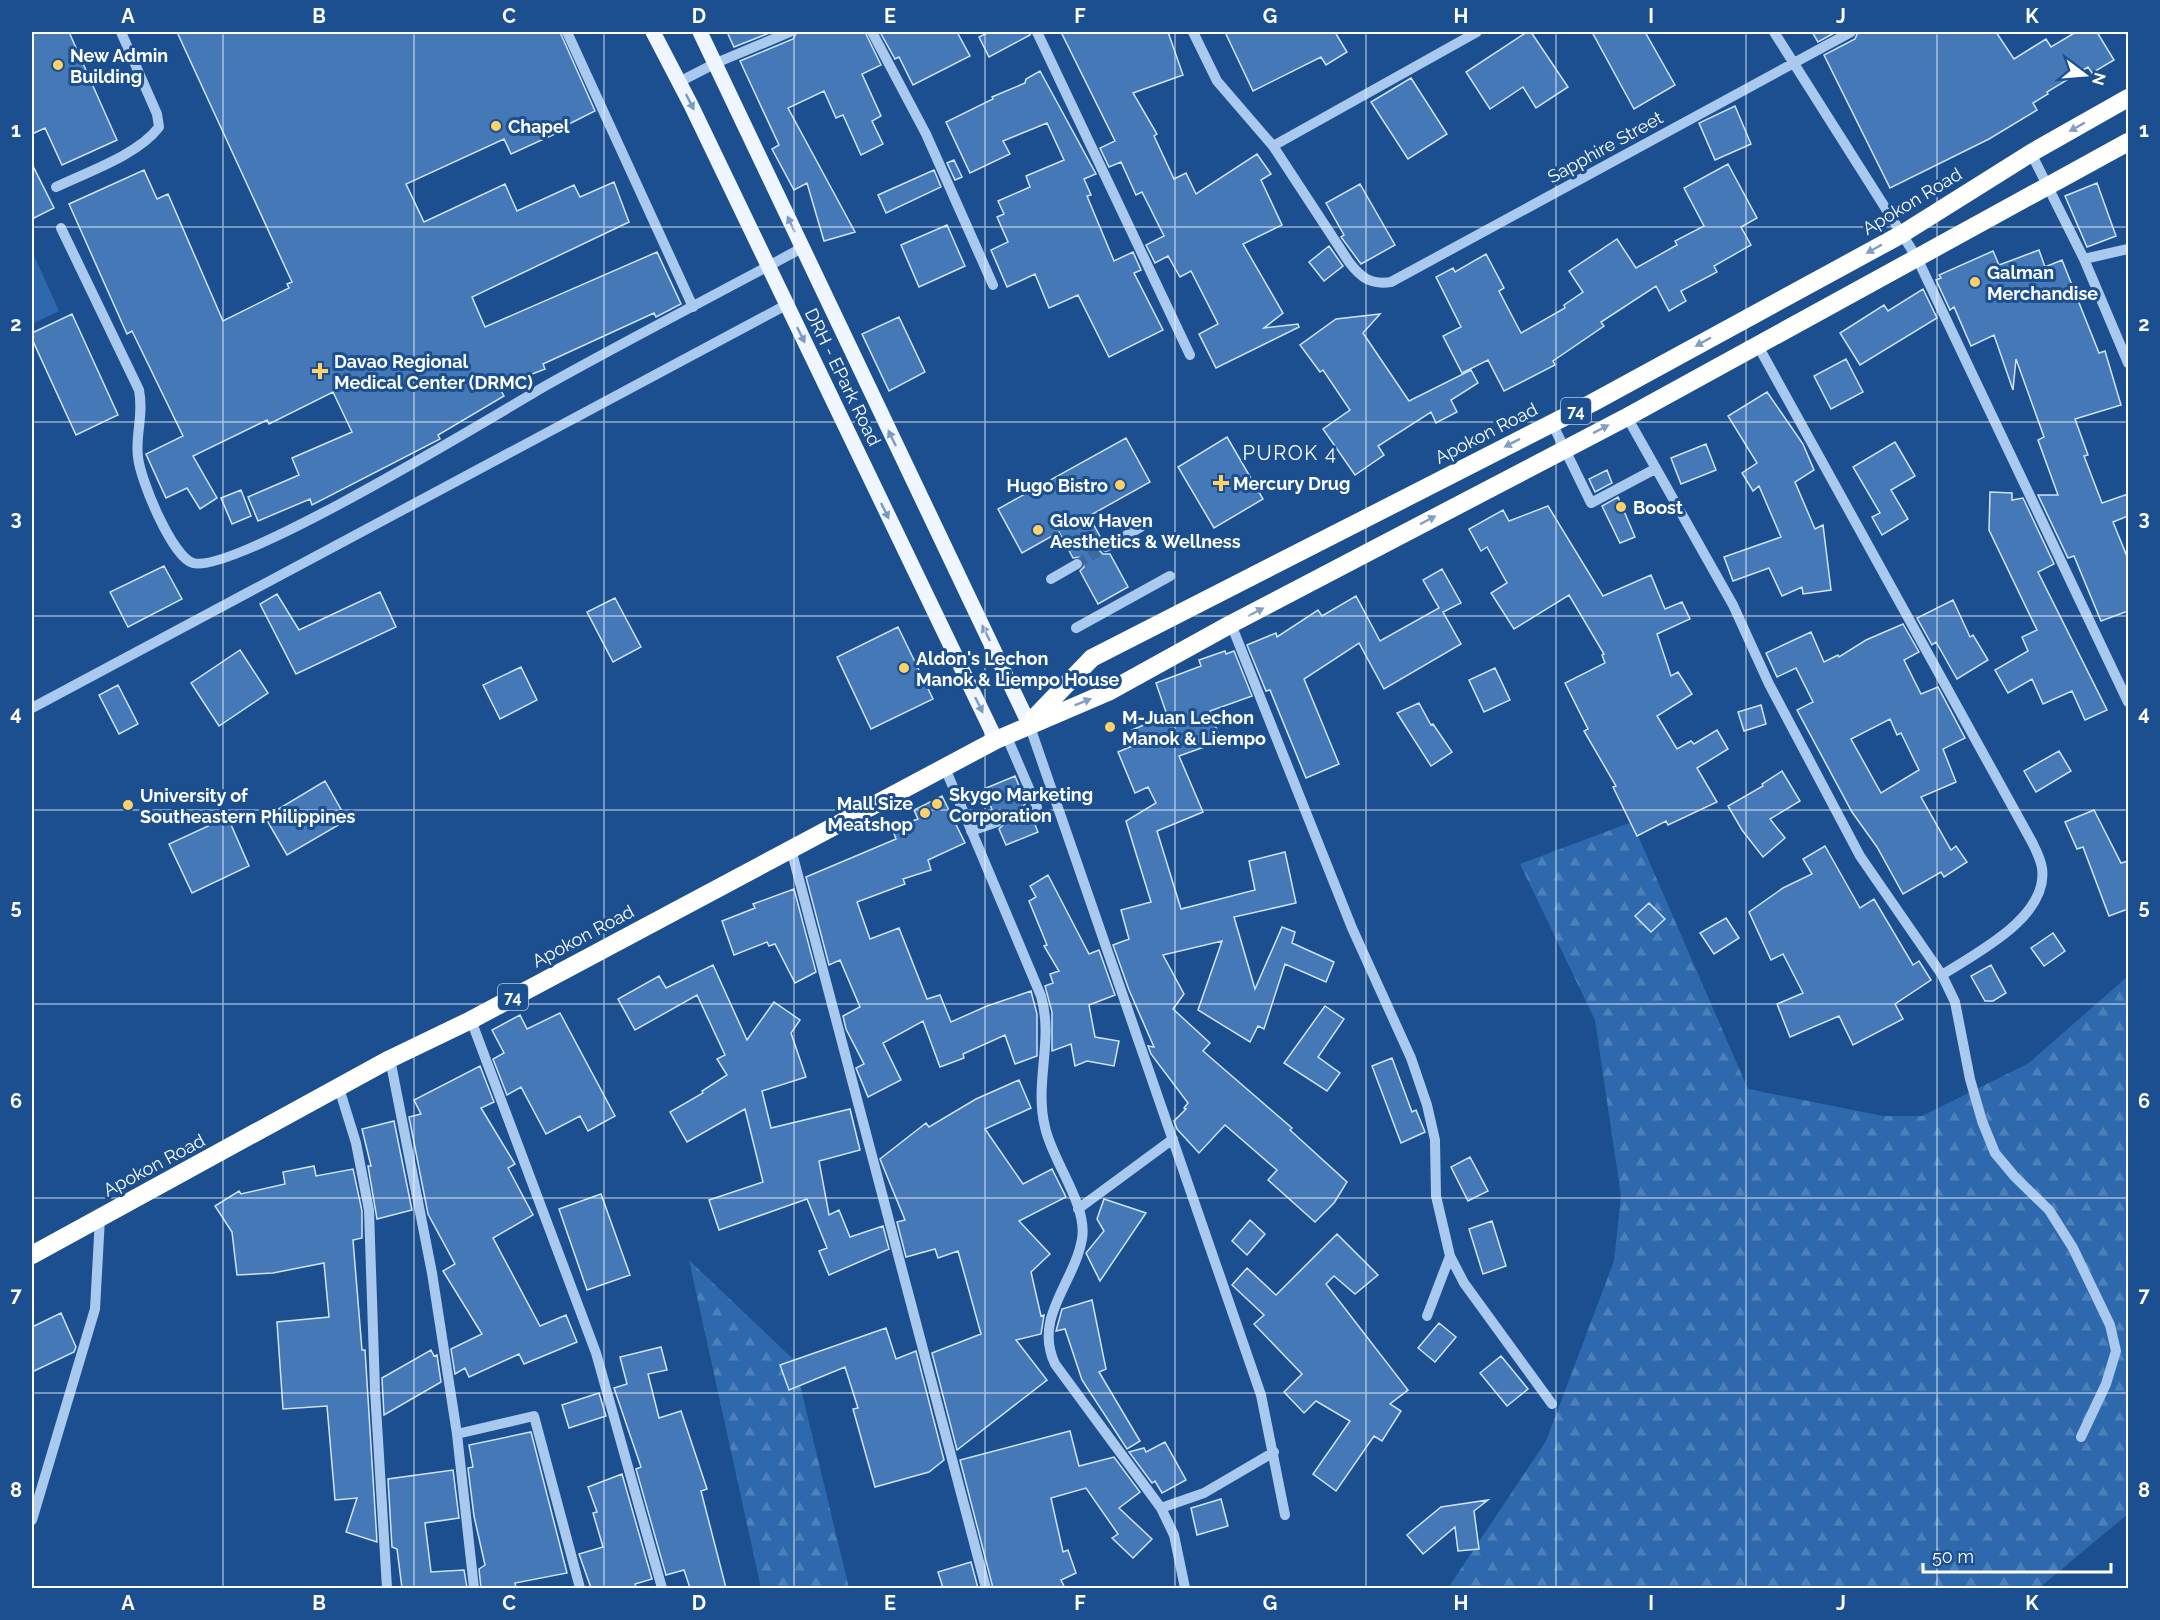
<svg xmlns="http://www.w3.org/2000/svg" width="2160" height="1620" font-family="Raleway,sans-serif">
	<defs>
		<pattern id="forest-firs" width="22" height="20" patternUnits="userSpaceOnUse" patternTransform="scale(1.5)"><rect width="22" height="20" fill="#2e69ad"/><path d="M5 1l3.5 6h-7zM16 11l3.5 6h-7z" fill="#4d80b9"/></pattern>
	</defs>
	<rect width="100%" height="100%" fill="#1b4f8f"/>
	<path fill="url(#forest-firs)" d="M1632,822L1748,1089L1883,1116H1922L2029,1063L2128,976V1514L2039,1588H1448L1546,1441L1614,1261L1621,1196L1595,1020L1520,864Z
		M689,1260L794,1360L849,1588H761Z"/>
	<path fill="#2e69ad" d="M32,251L59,311L32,324Z"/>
	<path fill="#4478b7" stroke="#cfe3fa" stroke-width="1.5" fill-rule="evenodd" d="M32,32H69L117,140L62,165L45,128L32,134Z
		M177,32H560L595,111L567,125L568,128L511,154L504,139L406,184L424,222L505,184L517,211L574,185L580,197L614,182L629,222L472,297L485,327L657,252L681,304L656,317L654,313L543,364L545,369L499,387L504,396L438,435L440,439L312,505L310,499L258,521L248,497L299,475L292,458L352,432L333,392L269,424L267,420L193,456L217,498L200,509L187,488L166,498L146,454L183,436L132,331L127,334L69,204L144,170L157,199L168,194L223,321L289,288L287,284L292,282Z
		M727,32H772L734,47Z
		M797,32H865L881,65L862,74L881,116L872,121L883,144L861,155L843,115L836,118L824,91L788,108L855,232L824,241L807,183L794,190L772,149L779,145L740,61L793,39Z
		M880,32H957L970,56L913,85L899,57L895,59Z
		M989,32H1030V35L989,57L979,37Z
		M1061,32H1168L1183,75L1133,93L1157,134L1154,136L1174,179L1186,173L1196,194L1257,154L1271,174L1261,180L1282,225L1243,244L1283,313L1264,328L1298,324L1299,327L1216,368L1199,334L1218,324L1191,271L1180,277L1168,256L1155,263L1146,245L1164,236L1142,192L1136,195L1121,162L1109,167L1100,148L1115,141Z
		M1225,32H1335L1347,52L1326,65L1321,57L1253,91Z
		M1527,32H1531L1568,87L1536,108L1523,87L1490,109L1466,72Z
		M1592,32H1645L1675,85L1634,109Z
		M1812,32H1836L1818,42Z
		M1858,32H1996L2014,59L2046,39L2051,47L2076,32H2097L2114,60L2092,73L2088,67L2047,92L2048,94L2033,103L2037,110L1989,139L1890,188L1824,55L1855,39Z
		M1040,71L1096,174L1084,179L1091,195L1087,196L1114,261L1133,252L1141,270L1134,273L1163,330L1109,357L1078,295L1049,308L1035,274L1007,287L991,250L1008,242L997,217L1004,214L998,201L1030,187L1026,176L1064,160L1047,123L1003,141L1010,154L970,173L946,122L993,99L992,97L1025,83L1026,79Z
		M1411,78L1447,134L1408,159L1371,102Z
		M1735,106L1751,144L1715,160L1699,123Z
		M954,160L962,177L955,180L947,163Z
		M32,164L54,208L32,219Z
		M1728,164L1757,218L1741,227L1751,245L1714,266L1717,272L1681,291L1686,301L1669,311L1656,286L1601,322L1604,326L1553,361L1555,365L1504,391L1488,360L1462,373L1443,336L1461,327L1436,277L1453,268L1455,272L1486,254L1504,288L1499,291L1521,333L1565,308L1564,305L1583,292L1569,271L1617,239L1636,268L1677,245L1675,241L1704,226L1684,188Z
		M934,170L941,187L886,213L878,195Z
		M2097,183L2116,236L2087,247L2065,196Z
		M1360,184L1395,245L1361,264L1341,237L1344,235L1326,203Z
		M947,225L965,266L919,287L901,245Z
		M1329,246L1343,266L1324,281L1309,262Z
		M2039,250L2045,267L2062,260L2099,353L2105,351L2121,405L2075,419L2088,455L2084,456L2102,503L2128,494V516L2113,522L2128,559V611L2101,621L2074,556L2068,558L2038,495H2058L2038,440L2044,437L2016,359L2013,390L1994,335L1971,346L1954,307L1950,310L1936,280L1941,278L1939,275L1993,251L1999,265Z
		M1923,289L1937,318L1860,365L1840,333L1884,305L1888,311Z
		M72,314L118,415L76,435L32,339V333Z
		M1380,314L1363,333L1409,401L1471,370L1478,383L1451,400L1457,412L1436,423L1431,412L1378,446L1384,455L1355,475L1323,429L1350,410L1323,370L1320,372L1300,345L1336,319Z
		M899,317L925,372L889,391L862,334Z
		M1846,359L1863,392L1831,409L1814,376Z
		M1767,392L1803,444L1814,470L1795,482L1815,529L1823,525L1831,590L1803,594L1802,587L1782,596L1769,568L1733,581L1724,557L1781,537L1759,486L1753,491L1742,473L1757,463L1728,416Z
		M1227,437L1263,499L1214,528L1178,467Z
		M1126,438L1150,482L1089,516L1102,540L1099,550L1103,554H1110L1128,587L1098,604L1080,571L1084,567V561L1080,557L1073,558L1059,532L1022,553L998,509Z
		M1895,442L1915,476L1891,490L1908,519L1882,535L1872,517L1880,513L1853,467Z
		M1706,444L1716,470L1681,484L1671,458Z
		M1607,470L1612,483L1595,492L1589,479Z
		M241,490L251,516L232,524L221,498Z
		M1990,492L2012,493V500L2023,498L2054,564L2038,572L2107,710L2085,720L2072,691L2043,704L2032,679L2008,693L1995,670L2028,651L2022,637L2037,630L1989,530Z
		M1618,497L1635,537L1620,543L1602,506Z
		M1548,506L1603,596L1651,575L1665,609L1682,602L1690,619L1657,634L1671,676L1678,672L1692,694L1657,716L1677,749L1691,741L1694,744L1717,730L1728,749L1697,768L1717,802L1668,825L1666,821L1637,836L1613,787L1616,786L1584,731L1588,729L1565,683L1605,663L1602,655L1604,654L1569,595L1514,629L1491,593L1507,583L1487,547L1481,551L1469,529L1503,510L1509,521Z
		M164,566L182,599L128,627L110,592Z
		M1442,569L1461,603L1443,612L1461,644L1384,689L1359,643L1304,679L1339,764L1306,778L1270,690L1266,691L1247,645L1276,633L1277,637L1318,610L1322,616L1356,596L1380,641L1439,608L1423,580Z
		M380,592L396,627L296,674L260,604L277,594L299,630Z
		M615,598L641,647L613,662L587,612Z
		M1953,600L1970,637L1973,635L1988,660L1957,679L1936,642L1932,645L1917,618Z
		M1903,624L1919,652L1904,660L1921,694L1938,687L1965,738L1943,749L1956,782L1921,797L1951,850L1956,846L1967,862L1944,877L1941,872L1903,894L1877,847L1852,812L1797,710L1813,702L1796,668L1777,677L1766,653L1811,632L1824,662L1838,655L1839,657L1866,640ZM1890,719L1897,735L1901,733L1919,770L1881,793L1851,739Z
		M898,627L933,699L871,729L837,657Z
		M240,650L268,693L219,726L191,683Z
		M1225,651L1226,654L1234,651L1252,696L1210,711L1221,741L1179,756L1203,812L1157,831L1181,909L1255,890L1249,861L1285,852L1296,903L1234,917L1255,989L1282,927L1295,932L1292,943L1334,962L1326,982L1285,964L1264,1029L1258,1026L1250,1042L1198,1010L1222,941L1163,955L1184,994L1173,1009L1210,1043L1203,1051L1292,1128L1290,1130L1347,1182L1334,1203L1315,1222L1268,1180L1277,1170L1225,1125L1199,1153L1177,1129L1174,1121L1186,1109L1184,1108L1188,1103L1151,1054L1148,1046L1154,1047L1129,990L1113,945L1129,939L1121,910L1151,902L1126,821L1156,803L1148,787L1135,793L1118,752L1137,744L1132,730L1167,715L1156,683L1201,666L1199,660Z
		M521,667L537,700L500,719L483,685Z
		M1495,668L1510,700L1484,712L1469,680Z
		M118,685L138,724L119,734L99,695Z
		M1419,703L1431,725L1433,724L1452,752L1431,766L1397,713Z
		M1761,705L1766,724L1744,731L1738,712Z
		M2059,751L2071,771L2036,792L2024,771Z
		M1782,771L1800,801L1770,819L1785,838L1763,857L1742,830L1728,806L1763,786L1762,784Z
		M1015,776L1026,803L1022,808V813L1032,817L1038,832L1006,845L999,829L1004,824V819L999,815H994L984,789Z
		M325,781L347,820L287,855L265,817Z
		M942,796L965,843L928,860L931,870L903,879L905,884L857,902L870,939L899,928L927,999L940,995L951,1022L987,1006L1031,991L1037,1014V1056L1015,1064L1005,1035L963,1054L964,1058L940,1067L923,1021L883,1043L901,1080L868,1097L856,1068L864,1064L846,1029L843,1016L860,1007L840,960L829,965L806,877L896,839L892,828L918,819L914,810Z
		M2094,810L2121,863L2128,861V909L2109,916L2083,847L2077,849L2065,822Z
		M221,820H229L249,866L192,893L169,844Z
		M1825,846L1860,908L1874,899L1913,965L1919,961L1931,980L1895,1004L1903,1019L1853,1045L1839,1016L1790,1037L1777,1004L1803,993L1783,954L1771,960L1749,912L1783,888L1812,874L1803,859Z
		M1048,875L1089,954L1099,950L1115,995L1089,1005L1095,1037L1119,1041L1114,1066L1087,1061L1075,1066L1071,1044L1052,1051V1012L1045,986L1053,983L1050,974L1059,971L1044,946L1047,945L1029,901L1036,897L1030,886Z
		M794,889L816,972L795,983L775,944L769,946L767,942L734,955L722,921L755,908L753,904Z
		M1649,903L1665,919L1651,932L1635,916Z
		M1726,918L1739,938L1714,954L1700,933Z
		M2053,933L2065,951L2044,966L2031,948Z
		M713,965L747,1040L774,1002L800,1020L791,1033L806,1077L762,1091L771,1128L850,1109L860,1150L819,1161L829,1215L839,1210L850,1237L883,1226L889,1249L829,1275L819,1251L827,1248L807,1199L719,1230L709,1200L763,1182L745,1109L687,1142L670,1112L703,1093L702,1091L727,1075L717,1059L725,1055L697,995L635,1030L618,999L659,976L666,988Z
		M1991,965L2006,993L1993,1001H1985L1971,976Z
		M1325,1006L1344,1019L1318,1057L1340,1073L1327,1091L1284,1063Z
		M560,1013L615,1116L588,1131L580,1116L546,1134L521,1087L507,1095L493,1059L504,1053L492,1030L520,1015L527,1029Z
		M1392,1058L1412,1112L1416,1110L1425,1132L1401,1143L1372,1066Z
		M480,1066L494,1102L481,1108L515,1164L508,1168L533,1215L493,1238L540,1326L566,1315L577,1342L524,1364L519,1354L469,1377L465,1368L455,1374L451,1349L482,1334L443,1271L455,1264L428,1214L409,1117L421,1114L414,1100Z
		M1019,1080L1031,1108L985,1129L1023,1184L1052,1169L1066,1197L1019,1221L1050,1254L1031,1272L1041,1316L1044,1315L1041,1334L1016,1340L1047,1380L957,1450L932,1353L981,1334L958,1251L938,1258L935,1249L906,1257L897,1222L905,1220L880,1159L926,1123L929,1127L976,1099Z
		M394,1121L412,1210L377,1219L368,1166H371L362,1129Z
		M1470,1157L1488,1191L1468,1201L1451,1167Z
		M314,1166L316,1176L353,1169L362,1211V1238L353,1240L362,1350H365L377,1542L346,1532L357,1498L335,1500L327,1406L283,1409L277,1322L329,1317L324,1263L273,1273L237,1275L232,1232L215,1206L239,1191L241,1194L285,1184L283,1172Z
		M601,1194L630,1275L587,1290L559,1209Z
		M1104,1199L1146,1213L1100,1281L1086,1253L1104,1231L1097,1219Z
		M1250,1220L1265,1234L1247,1255L1232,1241Z
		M1492,1221L1506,1266L1483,1274L1469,1229Z
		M1337,1234L1378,1275L1355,1294L1334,1276L1326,1284L1408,1390L1390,1404L1401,1411L1382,1441L1374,1436L1336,1491L1313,1474L1350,1421L1316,1401L1304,1413L1284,1392L1302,1374L1254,1324L1264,1315L1232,1285L1247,1268L1276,1295Z
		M1092,1300L1106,1369L1099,1372L1140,1441L1127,1449L1082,1380L1065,1329L1056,1331L1062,1309Z
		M61,1313L76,1347L74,1352L32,1372V1327Z
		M1439,1323L1456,1337L1435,1362L1418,1348Z
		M886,1328L896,1359L916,1351L944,1460L929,1472L875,1487L853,1409L858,1408L845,1367L789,1390L780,1365Z
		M661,1347L667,1370L648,1374L659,1418L681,1411L707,1489L701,1491L726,1588H690L684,1570L666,1575L636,1469L641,1467L614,1388L627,1384L620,1357Z
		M431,1350L434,1356L437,1355L441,1382L384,1415L382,1378Z
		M1501,1356L1528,1389L1507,1406L1480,1373Z
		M599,1393L606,1416L569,1428L562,1405Z
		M1070,1431L1079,1466L1114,1457L1140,1492L1119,1508L1152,1539L1133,1558L1112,1538L1118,1534L1086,1488L1051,1498L1063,1552L1068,1550L1076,1573L1061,1580L1065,1588H993L960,1460Z
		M531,1432L567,1573L515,1583L516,1588H481L479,1569L485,1565L474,1516L468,1468L473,1467L469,1445Z
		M1165,1442L1186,1480L1162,1493L1155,1481L1152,1483L1129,1452L1144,1448L1146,1452Z
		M453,1470L459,1518L425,1523L431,1572L464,1570L467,1588H402L397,1549L392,1547L388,1479Z
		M622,1474L652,1579L635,1584L636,1588H591L579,1554L603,1547L593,1513L597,1512L588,1487Z
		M1221,1499L1228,1526L1197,1535L1191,1508Z
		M1488,1500L1474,1511L1479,1549L1458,1551L1455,1527L1423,1554L1407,1535L1441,1507Z
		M971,1562L978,1588H943L938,1572Z"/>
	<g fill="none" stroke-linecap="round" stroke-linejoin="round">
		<path stroke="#3d69a0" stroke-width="10" stroke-dasharray="10 5" stroke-linecap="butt" d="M1077,564L1106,547
			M997,822L1029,810"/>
		<path stroke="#a9c9ee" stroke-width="10" d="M567,32L693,307
			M872,32L926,134L993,285
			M1037,32L1190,355
			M1193,32L1217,81L1273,146L1349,262C1361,278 1371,285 1391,282L1851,32
			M1774,32L1917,258L2128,702
			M679,82L716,63L790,32
			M1273,146L1477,32
			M2031,153L2084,259L2128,363
			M56,187C87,172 138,155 159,127L157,114L121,32
			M61,228L139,390C144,416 135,435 138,457C140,479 172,557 193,563C234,575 497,414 547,385C631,338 717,294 802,248
			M2084,259L2128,249
			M1757,344L2032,842C2036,850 2041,860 2042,868C2049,917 1976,953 1942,975
			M1627,417L1733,605L1769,684L1860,856L1942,975L1955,1002L1970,1079L1982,1121L1995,1153L2015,1177L2049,1210L2073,1248L2110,1325L2116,1351L2106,1384L2081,1437
			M1552,423L1591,503L1655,469
			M1106,547L1141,527
			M1051,579L1077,564
			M1231,624L1352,928L1411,1058L1427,1105L1435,1140L1436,1196L1450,1256L1464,1283L1552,1404
			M1076,628L1170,576
			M32,708L786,305
			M1029,724L1261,1395L1285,1515
			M1006,735L1037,807L1029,810
			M945,768L1041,996C1054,1041 1034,1082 1045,1127C1052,1161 1088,1205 1082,1239C1074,1284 1033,1317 1055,1364L1161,1508L1174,1535L1185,1588
			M971,831L997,822
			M791,849L986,1588
			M471,1020L596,1353L662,1588
			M390,1059L432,1273L457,1434L474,1588
			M339,1088L356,1143L369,1210L375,1390L387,1588
			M1078,1209L1173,1139
			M1427,1316L1450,1256
			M457,1434L534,1416L580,1588
			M1161,1508L1204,1493L1274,1452
			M32,1520L95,1309L100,1218"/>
		<path stroke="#f0f6ff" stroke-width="15" d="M653,32L691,105L996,740
			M700,32L1029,724"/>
		<path stroke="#fff" stroke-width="18" d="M1034,718L1092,658L1592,403L1902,234L2031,153L2128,98
			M32,1255L390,1059L471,1020L996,740L1108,692L1231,624L1627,417L2128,142"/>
	</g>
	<defs><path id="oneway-solid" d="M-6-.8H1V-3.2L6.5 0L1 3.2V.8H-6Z" transform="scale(1.5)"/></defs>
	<g fill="#7b9ac1">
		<use href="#oneway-solid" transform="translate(690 102) rotate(63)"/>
		<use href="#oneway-solid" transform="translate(791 224) rotate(-115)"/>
		<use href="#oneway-solid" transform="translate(801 335) rotate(64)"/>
		<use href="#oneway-solid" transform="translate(892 438) rotate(-116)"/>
		<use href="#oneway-solid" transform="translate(885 511) rotate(64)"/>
		<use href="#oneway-solid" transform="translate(986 633) rotate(-116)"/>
		<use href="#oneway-solid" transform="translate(979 705) rotate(64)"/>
	</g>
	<g fill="#829ec1">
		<use href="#oneway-solid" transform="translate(2077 127) rotate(151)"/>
		<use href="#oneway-solid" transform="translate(1874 249) rotate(151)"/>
		<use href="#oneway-solid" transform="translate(1703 342) rotate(151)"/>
		<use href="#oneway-solid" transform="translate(1601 429) rotate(-27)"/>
		<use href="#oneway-solid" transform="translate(1512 443) rotate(153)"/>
		<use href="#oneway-solid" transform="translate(1428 520) rotate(-28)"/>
		<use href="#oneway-solid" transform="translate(1256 612) rotate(-28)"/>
		<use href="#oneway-solid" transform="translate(1083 702) rotate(-22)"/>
	</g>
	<path fill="none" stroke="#fff" stroke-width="1.5" stroke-opacity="0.55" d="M223,32V1588M414,32V1588M604,32V1588M794,32V1588M985,32V1588M1175,32V1588M1366,32V1588M1556,32V1588M1746,32V1588M1937,32V1588M32,227H2128M32,422H2128M32,616H2128M32,810H2128M32,1004H2128M32,1198H2128M32,1393H2128"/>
	<g fill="#ffd166" stroke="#1b4f8f" stroke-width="2">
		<circle cx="58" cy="65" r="6"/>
		<circle cx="496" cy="126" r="6"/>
		<circle cx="1975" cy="282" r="6"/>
		<path d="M317 362h6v6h6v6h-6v6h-6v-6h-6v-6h6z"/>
		<path d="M1218 474h6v6h6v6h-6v6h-6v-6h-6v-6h6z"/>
		<circle cx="1120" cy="485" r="6"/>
		<circle cx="1621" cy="507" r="6"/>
		<circle cx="1038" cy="530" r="6"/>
		<circle cx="904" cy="668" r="6"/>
		<circle cx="1110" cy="727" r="6"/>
		<circle cx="937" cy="804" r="6"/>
		<circle cx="128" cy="805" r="6"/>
		<circle cx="925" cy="813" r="6"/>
	</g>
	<g text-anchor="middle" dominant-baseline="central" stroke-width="6" stroke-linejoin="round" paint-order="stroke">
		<g fill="#1b4f8f" stroke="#bbcadd" stroke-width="1.5">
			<rect x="1561" y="398" width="30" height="26" rx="4.5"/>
			<rect x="498" y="984" width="30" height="26" rx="4.5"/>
		</g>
		<g font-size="16" font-weight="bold" fill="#fff">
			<text x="1576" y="411">74</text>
			<text x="513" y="997">74</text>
		</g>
		<g font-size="18" font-weight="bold" fill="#fff" stroke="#1b4f8f" text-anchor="start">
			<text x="70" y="55">New Admin<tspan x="70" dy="21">Building</tspan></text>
			<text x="508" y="126">Chapel</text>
			<text x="1987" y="272">Galman<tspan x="1987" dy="21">Merchandise</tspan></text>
			<text x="334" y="361">Davao Regional<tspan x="334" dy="21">Medical Center (DRMC)</tspan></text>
			<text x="1233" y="483">Mercury Drug</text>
			<text x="1108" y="485" text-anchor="end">Hugo Bistro</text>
			<text x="1633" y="507">Boost</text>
			<text x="1050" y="520">Glow Haven<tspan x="1050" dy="21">Aesthetics &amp; Wellness</tspan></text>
			<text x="916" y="658">Aldon's Lechon<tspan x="916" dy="21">Manok &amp; Liempo House</tspan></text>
			<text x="1122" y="717">M-Juan Lechon<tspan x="1122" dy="21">Manok &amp; Liempo</tspan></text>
			<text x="949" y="794">Skygo Marketing<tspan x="949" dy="21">Corporation</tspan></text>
			<text x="140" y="795">University of<tspan x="140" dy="21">Southeastern Philippines</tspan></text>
			<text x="913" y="803" text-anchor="end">Mall Size<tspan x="913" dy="21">Meatshop</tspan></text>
		</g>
		<g font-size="18" fill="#fff" stroke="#1b4f8f">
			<text transform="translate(1605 147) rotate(-29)">Sapphire Street</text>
			<text transform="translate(1912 201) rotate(-31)">Apokon Road</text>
			<text transform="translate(843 377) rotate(64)">DRH - EPark Road</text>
			<text transform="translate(1486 433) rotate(-27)">Apokon Road</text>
			<text transform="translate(583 936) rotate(-28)">Apokon Road</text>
			<text transform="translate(154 1165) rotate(-28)">Apokon Road</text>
		</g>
		<g font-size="20" letter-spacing="1.5" fill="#fff" stroke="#1b4f8f">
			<text x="1290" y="453">PUROK 4</text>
		</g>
	</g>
	<rect width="2160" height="1620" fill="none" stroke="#1b4f8f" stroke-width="66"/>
	<g transform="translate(2085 75) rotate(106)" stroke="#1b4f8f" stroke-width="4.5" paint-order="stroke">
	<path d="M0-4.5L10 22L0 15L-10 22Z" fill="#ffffff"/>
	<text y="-9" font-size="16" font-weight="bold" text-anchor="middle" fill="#ffffff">N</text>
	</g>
	<path d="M1923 1563v9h188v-9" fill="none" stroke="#ffffff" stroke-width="3"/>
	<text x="1932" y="1563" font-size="18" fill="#ffffff" stroke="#1b4f8f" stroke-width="4.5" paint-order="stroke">50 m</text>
	<rect x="33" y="33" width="2094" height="1554" fill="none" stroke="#fff" stroke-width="2"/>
	<g font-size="20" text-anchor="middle" font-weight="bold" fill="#fff">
		<text x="128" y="23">A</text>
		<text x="319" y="23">B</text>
		<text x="509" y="23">C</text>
		<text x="699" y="23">D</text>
		<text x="890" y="23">E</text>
		<text x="1080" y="23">F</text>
		<text x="1270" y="23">G</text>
		<text x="1461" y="23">H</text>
		<text x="1651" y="23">I</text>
		<text x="1841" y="23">J</text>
		<text x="2032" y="23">K</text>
		<text x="16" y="137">1</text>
		<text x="2144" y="137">1</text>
		<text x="16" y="331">2</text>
		<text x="2144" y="331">2</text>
		<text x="16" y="525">3</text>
		<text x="2144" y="525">3</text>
		<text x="16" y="720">4</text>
		<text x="2144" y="720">4</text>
		<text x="16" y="914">5</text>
		<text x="2144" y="914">5</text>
		<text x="16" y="1108">6</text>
		<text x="2144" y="1108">6</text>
		<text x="16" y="1302">7</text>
		<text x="2144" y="1302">7</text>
		<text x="16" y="1497">8</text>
		<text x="2144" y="1497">8</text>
		<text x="128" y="1610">A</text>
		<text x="319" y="1610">B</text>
		<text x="509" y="1610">C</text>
		<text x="699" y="1610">D</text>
		<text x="890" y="1610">E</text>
		<text x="1080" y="1610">F</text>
		<text x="1270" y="1610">G</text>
		<text x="1461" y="1610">H</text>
		<text x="1651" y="1610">I</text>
		<text x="1841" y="1610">J</text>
		<text x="2032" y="1610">K</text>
	</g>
</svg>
